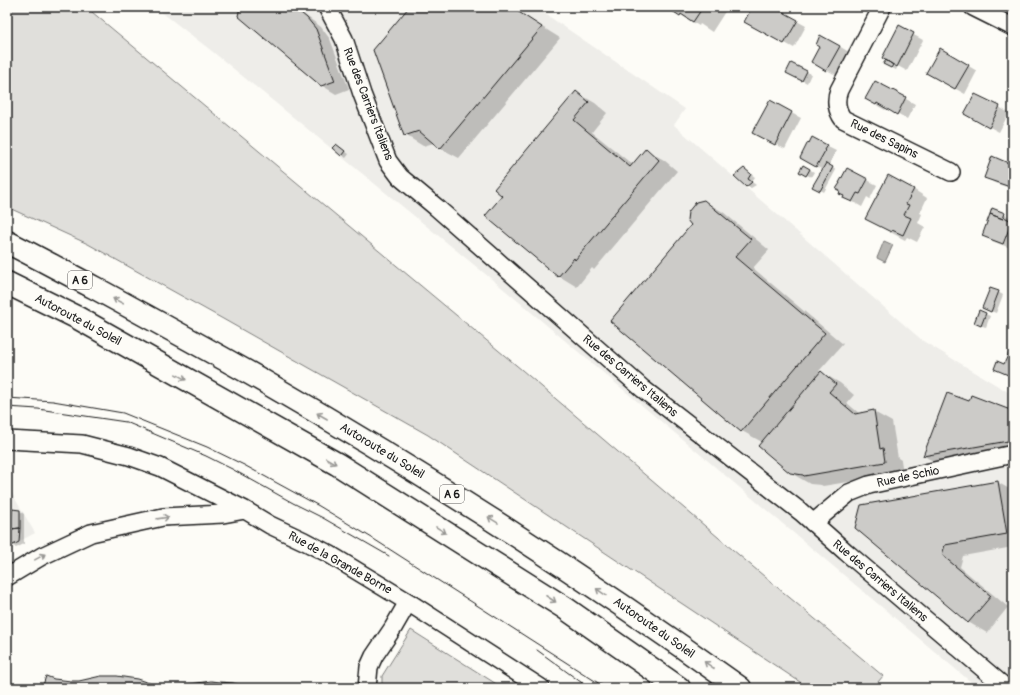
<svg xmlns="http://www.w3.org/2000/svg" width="1020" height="695" font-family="Pangolin,sans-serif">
	<rect width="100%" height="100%" fill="#fdfcf7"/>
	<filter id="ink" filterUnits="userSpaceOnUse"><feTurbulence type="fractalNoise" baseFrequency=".025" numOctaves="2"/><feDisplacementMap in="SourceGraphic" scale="8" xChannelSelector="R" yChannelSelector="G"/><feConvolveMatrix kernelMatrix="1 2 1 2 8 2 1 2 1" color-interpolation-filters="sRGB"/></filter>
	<g filter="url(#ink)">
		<path fill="#eeede9" d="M155,7H535L685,109L674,125L923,341L1013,395V688H978L500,286L213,52Z
			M7,485L35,533L7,548Z"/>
		<path fill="#e0dfdb" stroke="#7e7e7c" d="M7,7H86L522,370L746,561L883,676L873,688H809L428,435L223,319L88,244L7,207Z
			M411,630L498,685L497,688H382V676Z"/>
		<path fill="#b7b6b2" stroke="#797876" d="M884,241L893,245L885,262L877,258Z"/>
		<path fill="#0003" d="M241,7H294L321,27L330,39L349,89L336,94L321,85Z
			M411,7H510L560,38L459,158L440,148L434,143L423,146L405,135Z
			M668,7H728L712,32L700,24L699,26Z
			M754,7H771L806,26L794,48L755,27Z
			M846,7H858L856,12Z
			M899,27L923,40L907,71L883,58Z
			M839,46L849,52L836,75L812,62Z
			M940,49L977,71L965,94L927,73Z
			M886,62L897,68L896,70L885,64Z
			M787,72H807L811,74L807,83Z
			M875,82L915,104L907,119L887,107L885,110L866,99Z
			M576,92L595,103L607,113L592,132L633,165L646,150L664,160L677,171L594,270L592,268L577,287L559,276L503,196Z
			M770,102L801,118L785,149L763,138Z
			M999,107L1009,113L999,132L975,119Z
			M812,139L836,151L829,166L836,170L824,192L814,186L823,170L801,158Z
			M336,145L349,154L346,158L334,148Z
			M804,166L814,172L811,177L801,172Z
			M1013,166V189L995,183L985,177Z
			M744,169L755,177L752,182L756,185L751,188L747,186Z
			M847,169L877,185L870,199L867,197L862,207L844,197Z
			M913,189L927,198L920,213L922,214L918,223L925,227L917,242L907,237L905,240L881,227Z
			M704,201L723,212L769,250L753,268L843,344L819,371L840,383L854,395L847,403L860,414L874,412L892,422L898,458L901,460L903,473L823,486L821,485L810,484L791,473L762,442L742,431L692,225Z
			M1004,214L1009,217L1008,220L1013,222V249L992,241L983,235Z
			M998,292L1003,295L996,313L988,310Z
			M979,311L990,316L986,327L979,325Z
			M1013,347V378L995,369L1004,366Z
			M970,403L1013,412V450L938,464L924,456Z
			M997,482L1013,491V547L963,556L960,567L1008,607L987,633L968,622L856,527Z
			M20,511L24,514V544L16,548L12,545Z"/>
		<path fill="#cccbc8" stroke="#1c1c1c" d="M240,7H294L301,13L307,18L316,29L335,81L321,86L238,16Z
			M409,7H511L542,27L440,149L419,131L404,136L373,50Z
			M666,7H703L693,22L681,14L680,16Z
			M752,7H774L798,20L784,44L744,22Z
			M899,25L914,33L897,67L882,58Z
			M820,35L840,46L826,71L811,62L819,47L816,45Z
			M940,48L969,65L955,89L926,73Z
			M886,60L893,65L891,68L883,64Z
			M791,63L807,71L802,81L786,73Z
			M875,81L906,97L897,115L877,103L876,105L865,99Z
			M576,91L589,102L574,120L630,167L646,148L659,160L575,260L574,258L558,277L485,216L502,196L494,189Z
			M975,94L1000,106L989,128L964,114Z
			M770,100L792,112L775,145L752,133Z
			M812,137L827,145L824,150L825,151L816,167L800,158L808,142L809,143Z
			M336,144L345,151L341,156L332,148Z
			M992,156L1013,165V188L984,178Z
			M826,163L833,167L820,191L812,187Z
			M803,165L810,169L806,176L799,172Z
			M744,168L751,174L748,179L752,182L746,187L734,176Z
			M847,168L868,179L860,194L857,193L852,202L843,198L844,196L839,194L840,191L836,189L840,183H839Z
			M888,175L914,189L906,204L909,205L904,215L911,218L903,235L892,230L891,232L865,219Z
			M704,200L751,239L735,257L825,333L741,432L610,321L691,225L687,220L688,212L696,202Z
			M992,208L1005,213L1003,219L990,214Z
			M990,214L1003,219L1004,217L1012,221L1003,244L982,236Z
			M990,288L999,291L991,312L982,308Z
			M979,310L986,313L981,326L974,323Z
			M1012,346H1013V377L994,369L997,361L1004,364Z
			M821,371L836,384L829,392L855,414L874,410L880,449L883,448L885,462L804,476L803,475L790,473L758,446Z
			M947,393L969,401L971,395L1013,411V428L1008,441L923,456Z
			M998,481L1007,534L945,545L942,555L991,596L968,623L855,528L861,505Z
			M12,509L20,510V528L11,529Z
			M20,528L19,542L11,546V529Z
			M46,676L54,679L71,681H79L101,676H117L137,679L158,686L170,687L211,681L219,682L233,683L250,688H42Z"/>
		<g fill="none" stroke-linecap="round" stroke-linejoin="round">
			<defs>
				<path id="minor" d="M327,7L344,39L362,94L388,161L400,177L436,207L643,389L801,512L846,552L1006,688
					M882,7L839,90C835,100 837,111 843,119L951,172
					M973,7L1013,27
					M7,440L82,444L129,456L160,467L245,510L270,525L304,541L329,554L408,602L541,688
					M813,523L849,493L869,485L1013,454
					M7,577L42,556L91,533L163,517L223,514L245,510
					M367,688L369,667L374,656L393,628L408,602"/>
				<path id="motorway" d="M7,242C37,257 66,273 95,288C152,319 209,350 265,382C428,476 587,578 740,688
					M7,283L78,318L337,464L484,557L565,608L679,688"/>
			</defs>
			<use href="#minor" stroke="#1c1c1c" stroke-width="20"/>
			<use href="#motorway" stroke="#1c1c1c" stroke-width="25"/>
			<use href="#minor" stroke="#fdfcf7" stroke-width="17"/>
			<use href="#motorway" stroke="#fdfcf7" stroke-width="22"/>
			<path stroke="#1c1c1c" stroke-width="1" d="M7,398L53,401L123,413L207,447L244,465L319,506L372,538L606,688
				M7,407L38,409L126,422L206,456L232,469L293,503L323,518L389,556
				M537,650L589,688"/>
		</g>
		<defs><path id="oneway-shaft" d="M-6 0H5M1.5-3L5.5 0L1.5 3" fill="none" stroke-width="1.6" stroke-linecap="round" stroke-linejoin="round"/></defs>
		<g stroke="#989794">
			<use href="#oneway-shaft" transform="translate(118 301) rotate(-152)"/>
			<use href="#oneway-shaft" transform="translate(181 377) rotate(29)"/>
			<use href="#oneway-shaft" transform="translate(322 416) rotate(-150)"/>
			<use href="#oneway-shaft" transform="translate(331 461) rotate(30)"/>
			<use href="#oneway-shaft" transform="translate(163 518) rotate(-8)"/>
			<use href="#oneway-shaft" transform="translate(493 520) rotate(-148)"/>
			<use href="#oneway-shaft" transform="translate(441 530) rotate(32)"/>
			<use href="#oneway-shaft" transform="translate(40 557) rotate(-29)"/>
			<use href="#oneway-shaft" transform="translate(601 592) rotate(-145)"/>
			<use href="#oneway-shaft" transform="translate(551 599) rotate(33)"/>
			<use href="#oneway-shaft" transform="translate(709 665) rotate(-145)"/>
		</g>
	</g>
	<g text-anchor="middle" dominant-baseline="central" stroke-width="4" stroke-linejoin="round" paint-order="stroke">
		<g fill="#fdfcf7" stroke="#605f5e" stroke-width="1">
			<rect x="68" y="271" width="24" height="18" rx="3"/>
			<rect x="440" y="485" width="24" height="18" rx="3"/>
		</g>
		<g font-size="11" font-weight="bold" fill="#1c1c1c">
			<text x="80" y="280">A 6</text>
			<text x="452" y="494">A 6</text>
		</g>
		<g font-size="12" fill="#1c1c1c" stroke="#fdfcf7">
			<text transform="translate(368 104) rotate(69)">Rue des Carriers Italiens</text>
			<text transform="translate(884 139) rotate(26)">Rue des Sapins</text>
			<text transform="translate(78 320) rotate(28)">Autoroute du Soleil</text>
			<text transform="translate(630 376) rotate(40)">Rue des Carriers Italiens</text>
			<text transform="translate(382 451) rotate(31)">Autoroute du Soleil</text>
			<text transform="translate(908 477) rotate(-12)">Rue de Schio</text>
			<text transform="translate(340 563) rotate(29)">Rue de la Grande Borne</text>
			<text transform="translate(880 581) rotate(40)">Rue des Carriers Italiens</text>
			<text transform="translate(654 628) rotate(35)">Autoroute du Soleil</text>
		</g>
	</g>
	<rect width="1020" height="695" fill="none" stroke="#fdfcf7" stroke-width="24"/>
	<rect x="12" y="12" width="996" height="671" fill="none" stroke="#1c1c1c" stroke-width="1.5" filter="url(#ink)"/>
</svg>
